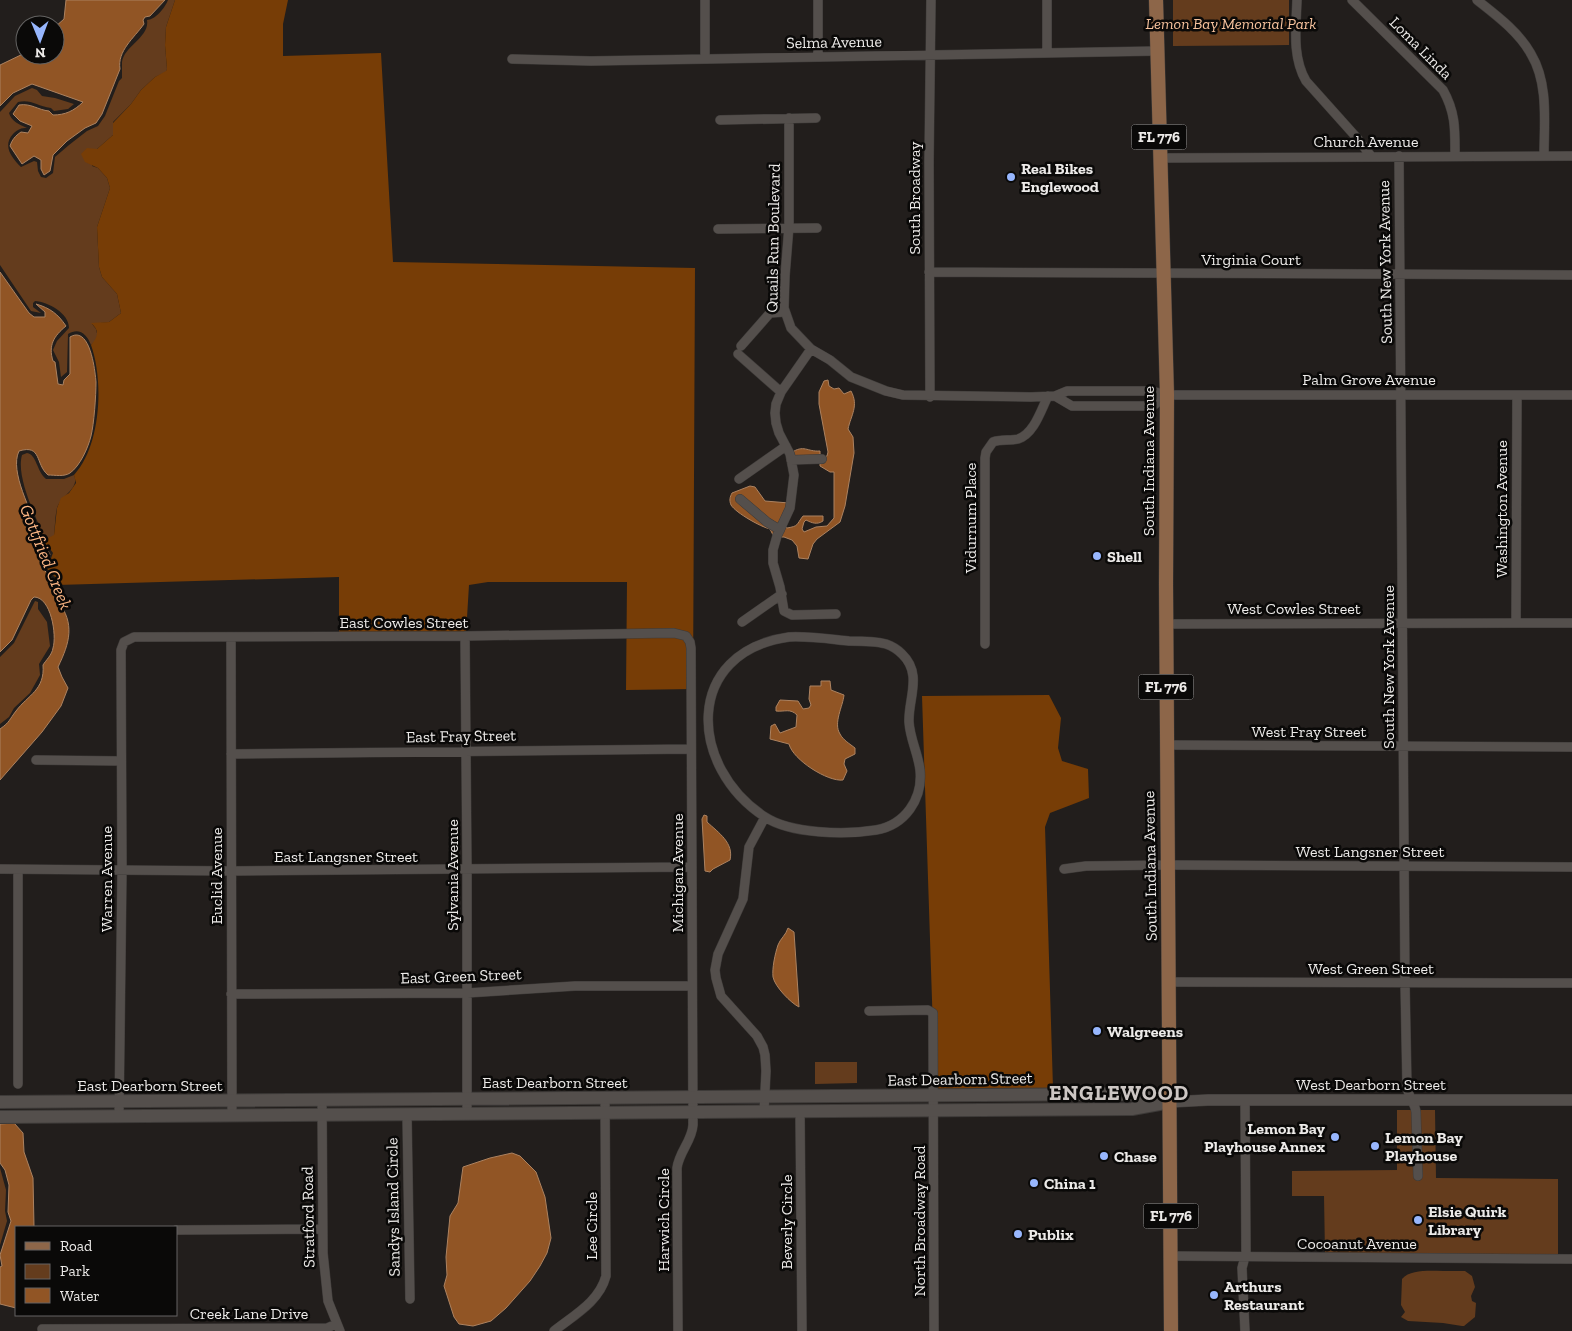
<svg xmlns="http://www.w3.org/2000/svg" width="1572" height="1331" font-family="'Zilla Slab',serif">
	<rect width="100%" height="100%" fill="#221e1c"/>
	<path fill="#643c1d" d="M168,0H175L166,27L165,45L167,69L166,72L155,77L141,90L131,104L113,122V135L97,149L92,166L98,168L107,178L110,188L97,227L99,267L102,277L117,294L121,313L109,322L92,324L96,329L98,338L91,345C87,334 79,327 68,334L67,372L61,377L59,362L53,350L57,341L69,328C69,313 48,302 35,301L33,303V307L41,313L31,311L0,265V112L15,96L32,88L37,90L42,96L55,98L74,104L68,109L54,111L51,108C37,106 31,99 18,102L9,113C11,121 20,125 27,128C21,128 18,129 13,134C2,146 12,158 21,167L34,161L37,162L38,171L41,177L46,178L53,173L55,157L69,145L87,131L98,126L105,116L119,81L122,78C122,75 122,65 122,62C124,46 150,37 147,20C155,20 165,8 168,0Z
		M1173,0H1289V45L1173,46Z
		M27,453C37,455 36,470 46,479H64L74,475C80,489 61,495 57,508C55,516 55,527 54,536L42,541V533C34,512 16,476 22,455Z
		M35,601L38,602V609L47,622L50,646L39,664L40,675L30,693L14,708L9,717L0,724V657L14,643Z
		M815,1062H857V1083L815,1084Z
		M1397,1110H1435L1436,1178L1558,1179V1255L1325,1254L1324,1196H1292V1171L1397,1170Z
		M0,1168L6,1190L5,1211L7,1221L0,1245Z
		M1443,1271H1465L1472,1276L1475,1287L1471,1296L1472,1301L1476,1303L1475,1317L1464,1326H1462L1443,1323L1408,1321L1401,1317L1405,1312L1401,1305L1402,1279C1411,1269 1430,1271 1443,1271Z"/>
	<path fill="#773d06" d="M175,0H288L283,24V56L381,53L393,262L695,268L693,689L626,690L627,582H488L469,585L466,634L339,635V577L57,585L55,577L47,569L53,553L48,546L43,547L42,541L54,535L57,508L61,498L69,493L76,483L74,475C101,446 104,381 91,345C98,337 100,331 91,323L109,322L121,313L117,294L102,277L99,267L97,227L110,188L107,178L98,168L85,162L81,154L87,148L97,149L113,135V123L131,104L141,90L155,77L166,71L167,69L165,45L166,27Z
		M1049,695L1061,718L1058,748L1062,761L1088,769L1089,798L1050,813L1045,827L1053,1088L935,1091L922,696Z"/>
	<path fill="#915525" stroke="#ac8260" d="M66,0H165L150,16L145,17L143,20L144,24C134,38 117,51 120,69L102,114L96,123L85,128L67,141L53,155L50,171L44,175L41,169V160L34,156L22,164L10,146C12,140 15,136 21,132L28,133L32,126L20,121L13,114L19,105C31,103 38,110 49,111L53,115C65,115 74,111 83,102L32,84L13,93L0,106V65L25,53V55H55V27L64,19Z
		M0,272L29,313L34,317H45V312L36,304C50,308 58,314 66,326C54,336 48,345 53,361L55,362L58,384L63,385L64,380L70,374V337C90,325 95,370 96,382C96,396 94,424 91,436C88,448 80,466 70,473C64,477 55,475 48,475C35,464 42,444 19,451C9,472 32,511 38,532C39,538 39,545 41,552L46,549L50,554L43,569L53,579L55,592L59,596L58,601C75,624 70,642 58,667L62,677L68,688L61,706L42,732L0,780V729C10,722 9,720 16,711C28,695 45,690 43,665C46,660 52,655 53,648C57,635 51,597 34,597L31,600L12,640L0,652Z
		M828,380L829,386L834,389L839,388L844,394L851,391C859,406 851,415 848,429L853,437L854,453L845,506L840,522L817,539L813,544L808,559L799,558L797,546L792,540L784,537H774L770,529C761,527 736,513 731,505C729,500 730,497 732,493L750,486L755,487L765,501L789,503L783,525L787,528C799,526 796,525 803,516H823V521C817,525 812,523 806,520L804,522L802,529L804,532L816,527L827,526L834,518V472H830L820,466V459L794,461L791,453C804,444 807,452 820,451V454L824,457L827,456L828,452L819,404V392L824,381Z
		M821,681H830L831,690L844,695C843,706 833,723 840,734C843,740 850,744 855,748V754L845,759L844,764L847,771L843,780C828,782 793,760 789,744L770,739L771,726L775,724L780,733L796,727L797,715C790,708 785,712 776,711V707L780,700L798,701L803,709L809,708L811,705L809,699L810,686H821Z
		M704,815L707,816V822C719,833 734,843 730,860L713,869L710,872L705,871L702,819Z
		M788,928L794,932L799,1007C791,1003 775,987 773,977C772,968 775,954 778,945C780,939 786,935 788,928Z
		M14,1123L23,1133L24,1152L33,1178L34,1227H16V1308L0,1304V1267L2,1266L0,1255L11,1221L8,1212L9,1185L5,1170L0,1163V1124Z
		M512,1153L520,1156L536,1172L545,1197L551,1238L547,1253L540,1266L530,1281L506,1308L491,1321L473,1326L459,1324L454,1317L444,1286L447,1275L446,1257L450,1216L458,1203L463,1167L490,1158Z"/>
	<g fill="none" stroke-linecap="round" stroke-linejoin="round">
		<defs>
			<path id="minor" d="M705,0V59
				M1297,0C1296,28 1292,57 1306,81L1357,138L1371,156
				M1352,0L1443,90C1456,113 1455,131 1455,156
				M1477,0C1496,15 1519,32 1531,54C1549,84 1544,123 1544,156
				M1047,53V0
				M818,57V0
				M512,59L591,61L1157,51
				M789,118V226L785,276L784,308L791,328L811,349L830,360L851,377L886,391L903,395L1031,397L1055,396L1067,391H1152L1167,395H1572
				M720,120L816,118
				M1399,156L1405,983L1407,1087C1408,1096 1415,1103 1416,1112L1418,1176
				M1160,158L1572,156
				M718,229L817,228
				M929,272L1572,275
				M741,346L770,313L785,312
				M811,349L781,392L776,404L775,413L776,423L779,433L790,454L794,475L790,508L777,536L773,550V563L780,587L784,611L792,615L836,614
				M738,354L781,392
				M1055,396L1072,406H1153L1167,395
				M930,397L929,162L931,0
				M791,460L822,459
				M739,479L786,446
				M740,499L767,522L780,530
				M742,622L782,594
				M1516,622L1517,395
				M1166,624L1572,623
				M465,636L467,870V1114
				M789,637C809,636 829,639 849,641C861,641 875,641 886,644C892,646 898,650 902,654C923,674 908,699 909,722C910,739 918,753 920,770C923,799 905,825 876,830C845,835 791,834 765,817C688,767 683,652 789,637Z
				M231,638L232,1115
				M985,644V458L986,452L993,442C1001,439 1010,441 1018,439C1034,434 1041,410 1048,396
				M1167,745L1572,747
				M231,754L691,749
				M36,760L121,761
				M0,869L231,871L692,867
				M1064,869L1086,866L1168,865L1572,867
				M18,870V1084
				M1169,982L1572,983
				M231,994L467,993L575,986H692
				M869,1011L928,1010L933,1013L934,1331
				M322,1100L323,1253L328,1301L340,1331
				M764,1112L766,1071L765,1055L763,1047L757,1036L721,996L716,978L715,970L718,954L743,899L749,847L765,817
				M800,1112L802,1331
				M407,1115L410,1299
				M119,1116L122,870L121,650L124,642L134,637L465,636L674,633L686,636L690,642L691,648L693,1125C692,1141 679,1152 677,1168L678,1331
				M176,1230L322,1229
				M1172,1256L1572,1259
				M42,1329L327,1328L336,1324
				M554,1331C574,1315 599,1302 606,1276L605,1098
				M1245,1331L1242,1268L1246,1253L1245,1100"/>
			<path id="tertiary" d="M1170,1102L1208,1100H1572"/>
			<path id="secondary" d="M0,1102L1131,1094L1170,1102
				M0,1117L1132,1109L1165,1103"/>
			<path id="primary" d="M1156,0L1167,395L1166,584L1171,1331"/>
		</defs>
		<use href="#minor" stroke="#3d3a38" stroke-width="10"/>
		<use href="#tertiary" stroke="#3d3a38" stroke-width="12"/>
		<use href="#secondary" stroke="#3d3a38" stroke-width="14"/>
		<use href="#primary" stroke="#3d3a38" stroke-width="15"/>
		<use href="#minor" stroke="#544f4c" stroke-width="9"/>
		<use href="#tertiary" stroke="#544f4c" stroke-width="11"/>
		<use href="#secondary" stroke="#544f4c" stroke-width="12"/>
		<use href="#primary" stroke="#8d6649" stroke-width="14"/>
	</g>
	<g fill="#97b6fd" stroke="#0a0908" stroke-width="2">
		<circle cx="1011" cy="177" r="5"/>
		<circle cx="1097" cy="556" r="5"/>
		<circle cx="1097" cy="1031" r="5"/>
		<circle cx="1335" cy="1137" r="5"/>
		<circle cx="1375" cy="1146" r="5"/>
		<circle cx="1104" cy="1156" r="5"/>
		<circle cx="1034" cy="1183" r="5"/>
		<circle cx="1418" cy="1220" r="5"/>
		<circle cx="1018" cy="1234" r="5"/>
		<circle cx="1214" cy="1295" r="5"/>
	</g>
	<g text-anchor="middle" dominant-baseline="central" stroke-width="5" stroke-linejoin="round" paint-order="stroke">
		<g fill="#0a0908" stroke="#a8a6a5" stroke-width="1">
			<rect x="1131.5" y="124.5" width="55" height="25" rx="4"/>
			<rect x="1138.5" y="674.5" width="55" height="25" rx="4"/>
			<rect x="1143.5" y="1203.5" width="55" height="25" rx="4"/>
		</g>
		<g font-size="15" font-weight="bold" fill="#eceae8">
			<text x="1159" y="137">FL 776</text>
			<text x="1166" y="687">FL 776</text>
			<text x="1171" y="1216">FL 776</text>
		</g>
		<g font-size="16" font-style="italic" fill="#f8c39e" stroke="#0a0908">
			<text x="1231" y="23">Lemon Bay Memorial Park</text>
		</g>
		<g font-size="16" fill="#eceae8" stroke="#0a0908">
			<text transform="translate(834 42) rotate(-1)">Selma Avenue</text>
			<text transform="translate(1421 48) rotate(45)">Loma Linda</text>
			<text x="1366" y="141">Church Avenue</text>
			<text transform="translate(914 198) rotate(-90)">South Broadway</text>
			<text transform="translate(773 238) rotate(-89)">Quails Run Boulevard</text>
			<text x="1251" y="259">Virginia Court</text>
			<text transform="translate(1385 262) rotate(-91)">South New York Avenue</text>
			<text x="1369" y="379">Palm Grove Avenue</text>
			<text transform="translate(1148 461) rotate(-90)">South Indiana Avenue</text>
			<text transform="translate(1501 509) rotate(-90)">Washington Avenue</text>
			<text transform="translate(970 518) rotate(-90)">Vidurnum Place</text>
			<text x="1294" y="608">West Cowles Street</text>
			<text x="404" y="622">East Cowles Street</text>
			<text transform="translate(1388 667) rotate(-90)">South New York Avenue</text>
			<text x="1309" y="731">West Fray Street</text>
			<text transform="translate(461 736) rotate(-1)">East Fray Street</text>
			<text x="1370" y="851">West Langsner Street</text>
			<text x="346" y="856">East Langsner Street</text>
			<text transform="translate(1150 866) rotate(-91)">South Indiana Avenue</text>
			<text transform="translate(677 873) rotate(-90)">Michigan Avenue</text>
			<text transform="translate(452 875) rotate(-90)">Sylvania Avenue</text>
			<text transform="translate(216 876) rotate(-90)">Euclid Avenue</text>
			<text transform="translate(106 879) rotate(-90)">Warren Avenue</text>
			<text x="1371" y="968">West Green Street</text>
			<text transform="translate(461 976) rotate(-2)">East Green Street</text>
			<text transform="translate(960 1079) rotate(-1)">East Dearborn Street</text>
			<text x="555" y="1082">East Dearborn Street</text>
			<text x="1371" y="1084">West Dearborn Street</text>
			<text x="150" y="1085">East Dearborn Street</text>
			<text transform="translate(393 1207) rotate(-91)">Sandys Island Circle</text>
			<text transform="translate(308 1217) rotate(-91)">Stratford Road</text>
			<text transform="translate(663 1220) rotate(-90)">Harwich Circle</text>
			<text transform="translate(919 1221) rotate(-90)">North Broadway Road</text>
			<text transform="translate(786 1222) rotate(-90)">Beverly Circle</text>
			<text transform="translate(591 1226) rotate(-90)">Lee Circle</text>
			<text x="1357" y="1243">Cocoanut Avenue</text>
			<text x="249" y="1313">Creek Lane Drive</text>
		</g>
		<g font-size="16" font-weight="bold" fill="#eceae8" stroke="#0a0908" text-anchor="start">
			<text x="1021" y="168">Real Bikes<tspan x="1021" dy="18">Englewood</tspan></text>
			<text x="1107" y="556">Shell</text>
			<text x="1107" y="1031">Walgreens</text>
			<text x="1325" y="1128" text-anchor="end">Lemon Bay<tspan x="1325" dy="18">Playhouse Annex</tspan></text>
			<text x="1385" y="1137">Lemon Bay<tspan x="1385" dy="18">Playhouse</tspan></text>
			<text x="1114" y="1156">Chase</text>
			<text x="1044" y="1183">China 1</text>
			<text x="1428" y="1211">Elsie Quirk<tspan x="1428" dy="18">Library</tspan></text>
			<text x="1028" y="1234">Publix</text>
			<text x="1224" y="1286">Arthurs<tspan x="1224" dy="18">Restaurant</tspan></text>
		</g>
		<g font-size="18" font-style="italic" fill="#fbb583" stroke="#0a0908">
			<text transform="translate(46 557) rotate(68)">Gottfried Creek</text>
		</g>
		<g font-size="21" font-weight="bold" letter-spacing="1" fill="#ccc6c3" stroke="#0a0908">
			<text x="1119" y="1092">ENGLEWOOD</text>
		</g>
	</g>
	<rect x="15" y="1226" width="162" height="90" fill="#0a0908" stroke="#646362"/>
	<rect x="25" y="1242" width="25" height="8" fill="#8d6649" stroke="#646362"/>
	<text x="60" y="1251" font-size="15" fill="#eceae8">Road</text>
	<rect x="25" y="1264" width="25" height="15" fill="#643c1d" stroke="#646362"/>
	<text x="60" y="1276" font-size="15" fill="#eceae8">Park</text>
	<rect x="25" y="1288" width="25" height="15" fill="#915525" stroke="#646362"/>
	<text x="60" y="1301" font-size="15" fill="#eceae8">Water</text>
	<g transform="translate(40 40) rotate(179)"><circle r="24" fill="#0a0908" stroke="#646362"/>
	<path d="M0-4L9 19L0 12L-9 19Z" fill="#97b6fd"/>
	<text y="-8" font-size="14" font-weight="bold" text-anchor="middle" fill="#eceae8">N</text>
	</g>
</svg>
